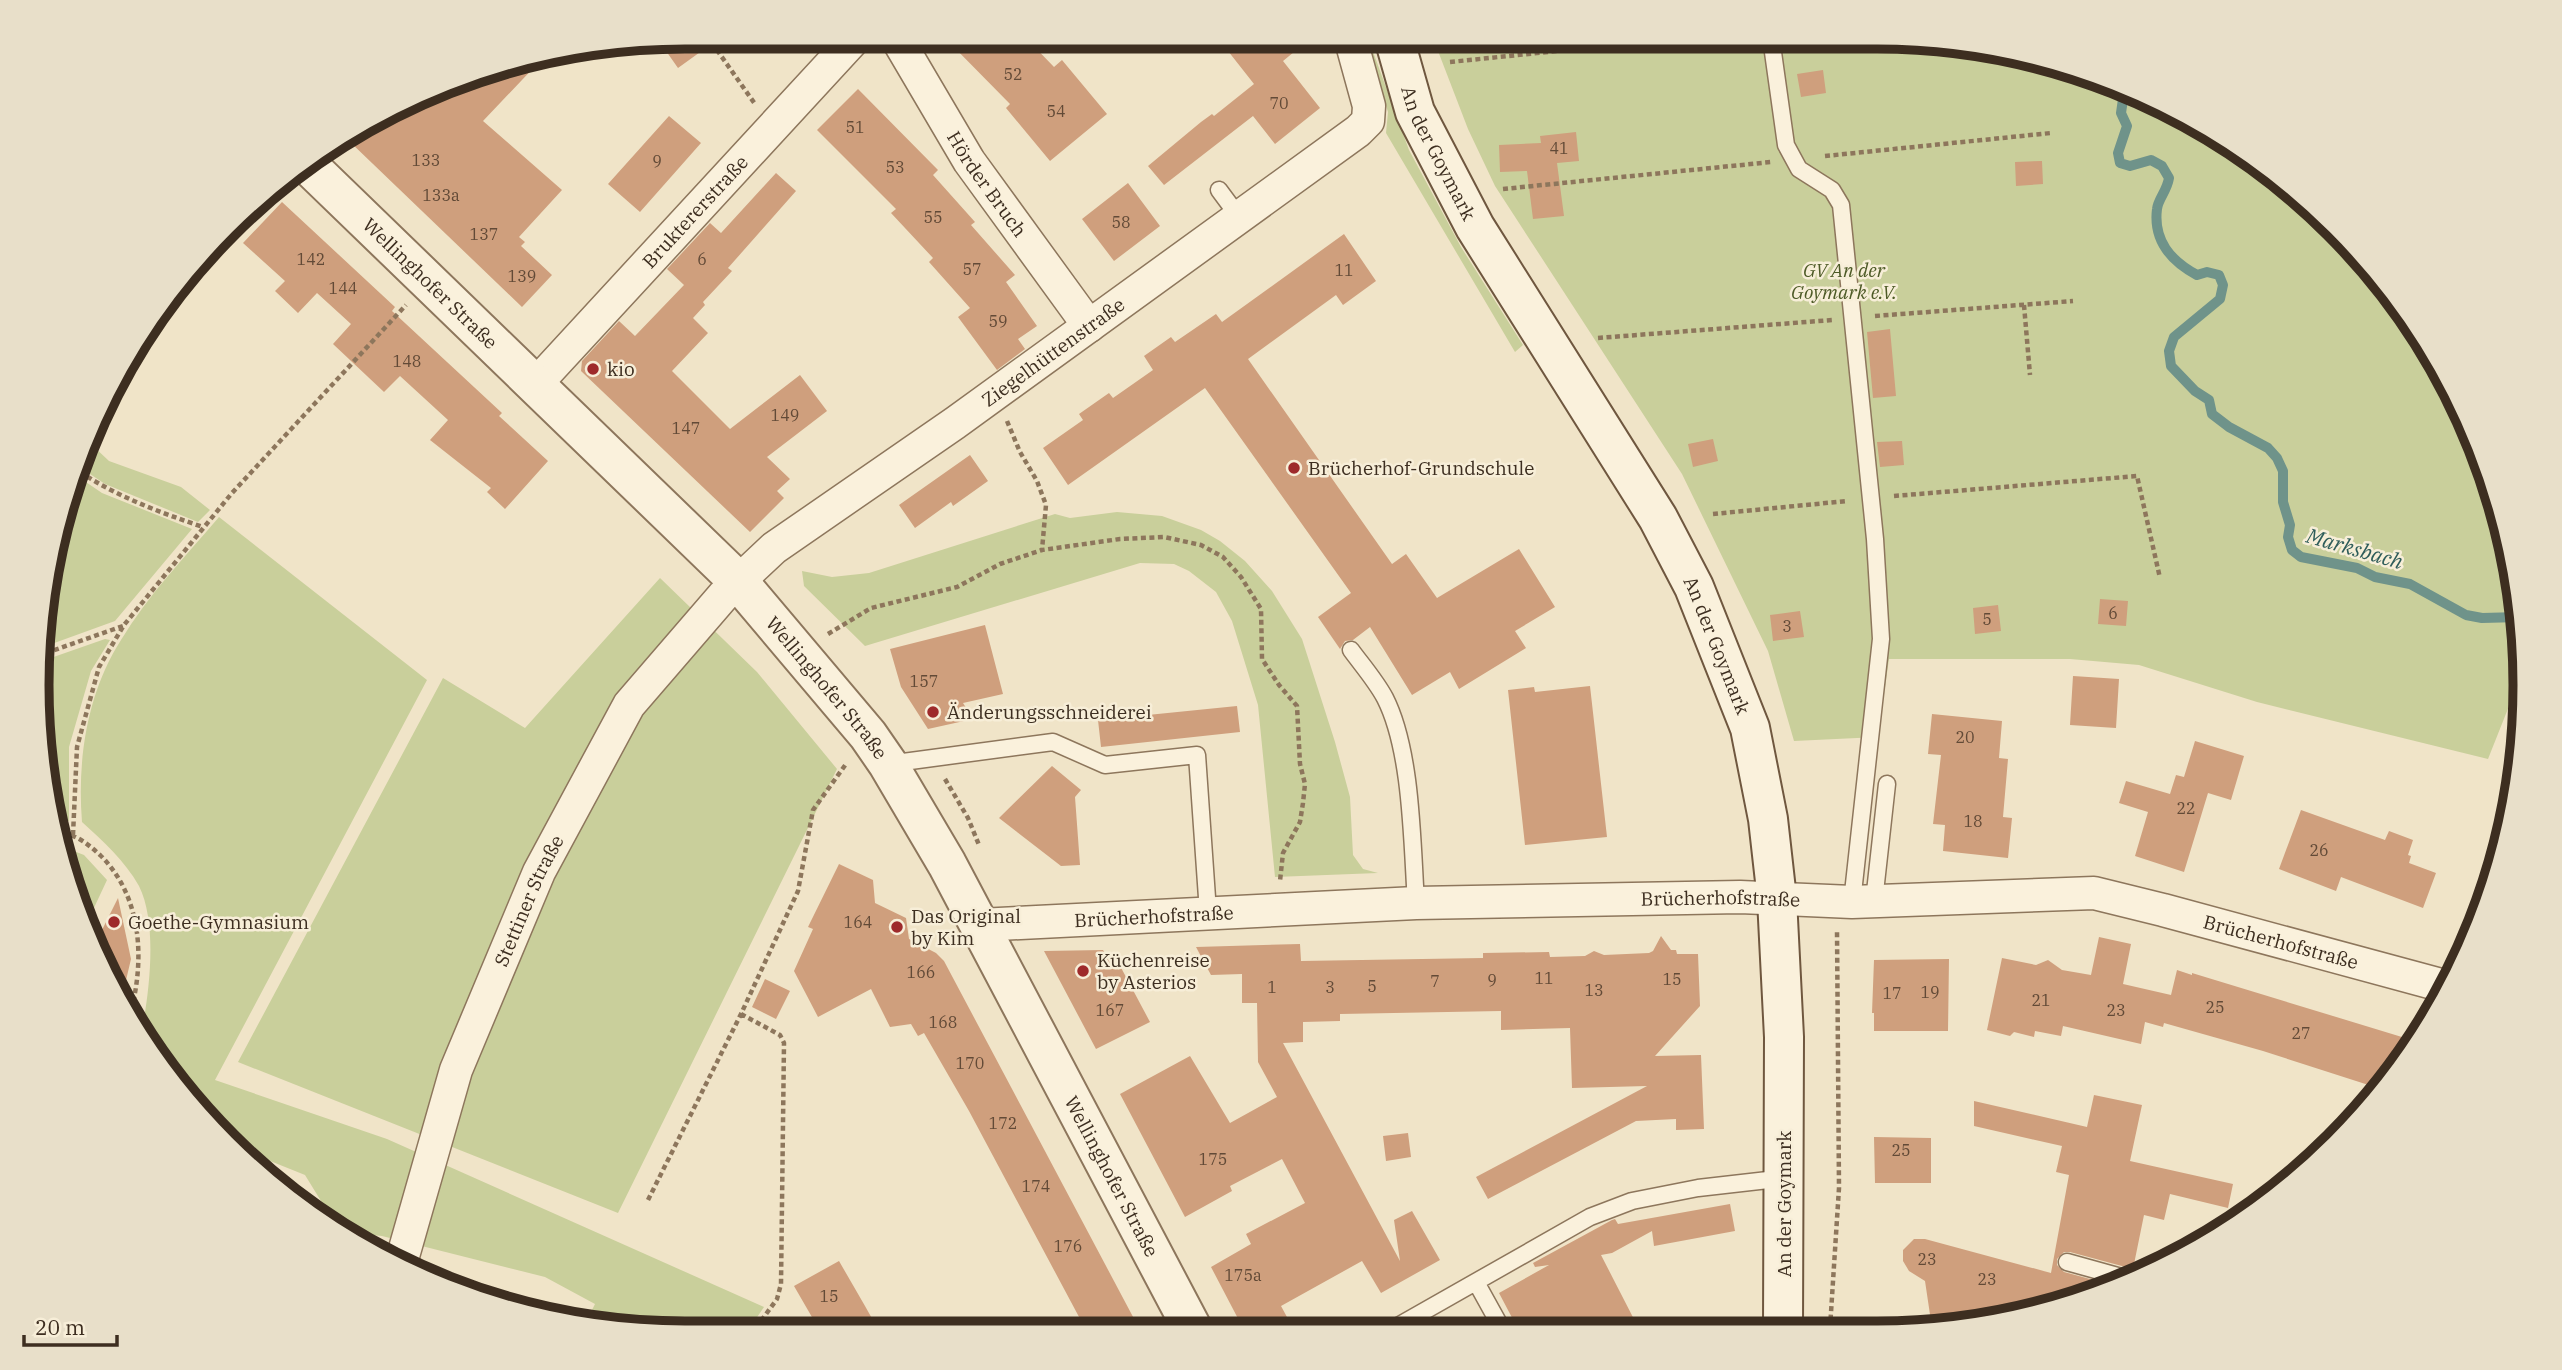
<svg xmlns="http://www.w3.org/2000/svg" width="2562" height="1370" font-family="'IBM Plex Serif',serif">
	<rect width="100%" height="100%" fill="#f0e4c8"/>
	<path fill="#c9cf9b" d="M1364,38H1368L1409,150L1461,247L1523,345L1515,352L1386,133L1388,112Z
		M1433,38H1919L2045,59L2201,123L2304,197L2391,290L2458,398L2503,517L2524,642L2522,692L2515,691L2488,759L2257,702L2139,665L2070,659H1889L1878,737L1794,741L1768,651L1682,474L1495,186L1468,129Z
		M92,445L109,461L181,487L210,510L198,522L105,484L81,468Z
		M77,476L102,493L192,529L115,621L46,646L59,518Z
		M1117,512L1162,516L1201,530L1220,541L1245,561L1272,591L1302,639L1335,742L1350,797L1353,855L1363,869L1378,873L1275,877L1258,705L1232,621L1216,592L1189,571L1174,564L1140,563L865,646L804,586L802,571L832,577L869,573L1055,514L1070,518Z
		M219,517L427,680L215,1080L387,1139L764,1307L747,1332H643L586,1322L595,1304L545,1277L382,1236L343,1232L337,1227L305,1175L243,1150L198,1113L143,1024C150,986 157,922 139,886C125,861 103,841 82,822C77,760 87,693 121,640C148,595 185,557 219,517Z
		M660,578L757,672L837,769L618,1213L238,1062L443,678L525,728Z
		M105,639L110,640L91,671L69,747V821H60L38,728L45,660Z
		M66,848L84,855L107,880L85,927Z"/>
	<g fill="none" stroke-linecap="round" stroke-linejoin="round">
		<path stroke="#6f938a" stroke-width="10" d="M2124,92L2121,113L2127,126L2118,153L2120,163L2130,166L2151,160L2162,166L2169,178C2167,191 2158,199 2157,209C2153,241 2171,261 2197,275L2207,272L2219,275L2223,285L2220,299L2174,337L2169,351L2171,366L2195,391L2209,400L2212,414L2229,427L2268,448L2277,458L2283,471V502L2290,525L2288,537L2292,550L2301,557L2357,568L2375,577L2410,584L2466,615L2482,618L2520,617"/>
	</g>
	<path fill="#cf9f7d" d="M721,37L678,68L659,41L685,37Z
		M944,37H1025L1054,67L1062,60L1107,114L1050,161L1006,108L1010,104Z
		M1217,37H1283L1294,52L1283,61L1320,108L1275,144L1253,116L1164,185L1148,166L1201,122L1212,114L1214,116L1254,84Z
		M540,61L483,121L562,190L519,237L525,242L521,246L552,275L522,307L348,140L476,71Z
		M1823,70L1826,93L1801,97L1797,74Z
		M858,89L938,170L933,175L975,222L971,225L1015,275L1006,282L1037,326L1018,339L1025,349L997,370L958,317L970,308L929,262L933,258L891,213L896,209L817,130Z
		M669,116L701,143L640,212L608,184Z
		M1576,132L1579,161L1557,163L1564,216L1533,219L1527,171L1500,172L1499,145L1541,143L1540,136Z
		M2042,161L2043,184L2016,186L2015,162Z
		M776,173L796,191L728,268L732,271L703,302L705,305L693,318L708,333L672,371L730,429L800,375L827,411L767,457L790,479L777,491L784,498L750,532L581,371L582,361L619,321L635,336L684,285L667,269L710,223L721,233Z
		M1128,183L1160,226L1114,261L1082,219Z
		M282,202L395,307L392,311L502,413L499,416L548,461L505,509L487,492L491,488L430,440L448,420L400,376L384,392L333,344L351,324L317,293L298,313L275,291L285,281L243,243Z
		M1344,234L1376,281L1343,305L1336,295L1248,359L1392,564L1406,554L1437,598L1519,549L1555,607L1515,631L1526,648L1459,689L1450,672L1412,695L1370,627L1353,640L1345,641L1340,649L1318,617L1351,593L1205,388L1068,485L1043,448L1083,420L1079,414L1109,393L1113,398L1153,370L1144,356L1171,337L1175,342L1216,314L1222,322Z
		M1890,329L1896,396L1873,398L1867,332Z
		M1713,439L1718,461L1693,467L1688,444Z
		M1902,441L1904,465L1880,467L1877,442Z
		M970,455L988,481L953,506L951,502L915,528L899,505Z
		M2100,599L2128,601L2126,626L2098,624Z
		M1998,605L2001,631L1975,634L1973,608Z
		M1800,611L1804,637L1773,641L1770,615Z
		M985,625L1003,694L963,703L973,719L928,729L901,687L890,649Z
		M2073,676L2119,679L2116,728L2070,725Z
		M1590,686L1607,837L1525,845L1508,690L1534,687L1535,692Z
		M1237,706L1240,732L1101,747L1098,720Z
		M1932,714L2002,721L1999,758L2008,759L2003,817L2012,818L2008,858L1943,851L1945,825L1933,824L1941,755L1928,754Z
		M2195,741L2244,756L2231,800L2208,793L2184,872L2135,856L2148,812L2119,803L2126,781L2170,794L2176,775L2184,777Z
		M1052,766L1081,790L1075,797L1080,865L1061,866L999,818Z
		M2301,810L2385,840L2389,831L2413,840L2408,855L2411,856L2409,863L2436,873L2423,908L2341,877L2336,891L2279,869Z
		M839,864L873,880L875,903L906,918L909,939L936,953L944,961L1140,1330H1086L969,1111L924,1033L918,1036L911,1024L890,1027L871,989L818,1017L794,971L813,929L808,927Z
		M118,898L131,959L123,993L94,946Z
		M1661,936L1671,950H1676L1677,954H1698L1700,1006L1655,1056L1701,1055L1704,1129L1676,1130V1119L1636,1121L1488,1199L1476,1177L1647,1086L1572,1088L1570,1028L1501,1030V1011L1340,1014V1021L1303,1022V1042L1283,1043L1400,1261L1394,1220L1412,1211L1440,1260L1381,1293L1362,1261L1281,1306L1294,1330H1244L1211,1267L1251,1244L1246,1234L1305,1203L1282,1159L1230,1186L1232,1191L1185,1217L1120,1094L1190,1056L1230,1123L1277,1097L1258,1062L1257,1003H1242V974L1211,975L1196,947L1300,944L1301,961L1483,958V953L1549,952L1550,957L1585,956L1594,951L1604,955L1649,953L1653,951Z
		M2099,937L2131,944L2123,984L2171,995L2177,970L2192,975V973L2415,1041L2381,1089L2263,1051L2164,1023L2163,1027L2145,1022L2141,1044L2063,1026L2061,1036L2035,1031L2034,1037L2014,1032L2010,1036L1987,1030L2002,958L2036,965L2048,960L2062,970L2091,975Z
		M1103,950L1112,966L1118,962L1150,1022L1096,1049L1044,951Z
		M1949,959L1948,1031H1874V1013H1872L1874,960Z
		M765,979L790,991L776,1019L752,1007Z
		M2094,1095L2142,1105L2130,1161L2233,1184L2228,1208L2170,1194L2164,1220L2144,1215L2133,1269L2070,1252H2064L2057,1259V1265L2064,1272L2116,1286L1961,1328H1932L1925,1281L1909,1271L1903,1261V1250L1914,1239H1925L2051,1273L2069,1175L2056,1172L2062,1146L1974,1126V1101L2087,1127Z
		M1408,1133L1411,1157L1386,1161L1383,1136Z
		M1874,1137L1931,1138V1183H1875Z
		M1730,1204L1735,1231L1654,1246L1652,1231L1612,1253L1601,1255L1639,1329H1518L1499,1293L1549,1265L1535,1267L1533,1263L1612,1220L1615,1219L1618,1224Z
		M839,1261L865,1306L879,1331H820L794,1286Z"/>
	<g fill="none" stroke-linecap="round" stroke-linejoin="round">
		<defs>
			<path id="service" d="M1771,38L1786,145L1799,169L1832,190L1841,205L1875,539L1881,639L1852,902
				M1219,190L1239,217
				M1351,650C1362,665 1376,681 1385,698C1412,751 1412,843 1416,903
				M888,764L1053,742L1105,765L1197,755L1208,912
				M1874,901L1887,784
				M2067,1262L2132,1280
				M1476,1282L1502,1329
				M1391,1330L1590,1217L1632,1201L1698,1188L1785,1178"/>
			<g id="minor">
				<path id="s1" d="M896,37L969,161L1089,326"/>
				<path id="s2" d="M535,385L856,37"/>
				<path id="s3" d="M979,925L1416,903L1740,897L1852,902L2094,893L2163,910L2448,987"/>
				<path id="s4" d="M401,1263L456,1070L539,872L629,705L723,596L774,548L955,423L1358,131L1368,121L1369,106L1350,37"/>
			</g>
			<g id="tertiary">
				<path id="s5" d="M306,163L738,581L868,735L888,764L947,864L1193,1330"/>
			</g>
			<g id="secondary">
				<path id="s6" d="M1394,38L1415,112L1475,227L1658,518L1694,587L1750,728L1768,819L1777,899L1784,1037L1783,1328"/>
			</g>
		</defs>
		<use href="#service" stroke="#8d765c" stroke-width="19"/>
		<use href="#minor" stroke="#8d765c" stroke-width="35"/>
		<use href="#tertiary" stroke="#8d765c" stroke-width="42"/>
		<use href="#secondary" stroke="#6f573f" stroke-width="42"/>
		<path stroke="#8d765c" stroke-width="4.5" stroke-dasharray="5 3.5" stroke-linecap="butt" d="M712,43L755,104
			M1450,62L1683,38
			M1825,156L2051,133
			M1503,189L1771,162
			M2024,305L2030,375
			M1875,316L2073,301
			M1598,338L1832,320
			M1007,421L1020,452L1037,481L1046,505L1042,550
			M80,472C118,497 159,512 203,527
			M1894,496L2137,476L2160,578
			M1713,514L1847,501
			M828,634L871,608L957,587L1000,564L1042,550L1120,539L1164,537L1201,545L1223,557L1241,577L1261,609L1262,659L1279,685L1297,706L1300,764L1305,784L1303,803L1300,822L1283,853L1280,881
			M46,653L123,626
			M945,779L968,818L979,845
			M63,833C78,836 88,844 100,855C140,894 145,954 132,1007
			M73,835L77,747L99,667L124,625L232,493L406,305
			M741,1014L780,1035L784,1043L781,1284L777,1299L753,1332
			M273,1174L280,1177L306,1201
			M648,1200L741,1014L798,891L813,810L846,764
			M1830,1328L1839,1188L1837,930"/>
		<use href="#service" stroke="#faf1dc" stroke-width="16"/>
		<use href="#minor" stroke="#faf1dc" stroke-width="32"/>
		<use href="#tertiary" stroke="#faf1dc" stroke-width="38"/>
		<use href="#secondary" stroke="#faf1dc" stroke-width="38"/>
	</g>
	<g fill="#9e2a2b" stroke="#f7eed8" stroke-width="2.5">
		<circle cx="593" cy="369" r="7"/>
		<circle cx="1294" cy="468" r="7"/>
		<circle cx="933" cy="712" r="7"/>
		<circle cx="114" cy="922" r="7"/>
		<circle cx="897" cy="927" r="7"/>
		<circle cx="1083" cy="971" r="7"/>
	</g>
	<g text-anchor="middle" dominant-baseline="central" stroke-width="5" stroke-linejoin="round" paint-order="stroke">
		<g font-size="16" fill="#624a37">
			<text x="1013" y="74">52</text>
			<text x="1279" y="103">70</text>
			<text x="1056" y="111">54</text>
			<text x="855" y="127">51</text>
			<text x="1559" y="148">41</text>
			<text x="426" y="160">133</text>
			<text x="657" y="161">9</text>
			<text x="895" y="167">53</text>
			<text x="441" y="195">133a</text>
			<text x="933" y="217">55</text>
			<text x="1121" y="222">58</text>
			<text x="484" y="234">137</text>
			<text x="311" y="259">142</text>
			<text x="702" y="259">6</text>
			<text x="972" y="269">57</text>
			<text x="1344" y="270">11</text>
			<text x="522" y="276">139</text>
			<text x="343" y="288">144</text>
			<text x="998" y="321">59</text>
			<text x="407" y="361">148</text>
			<text x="785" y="415">149</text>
			<text x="686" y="428">147</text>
			<text x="2113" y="613">6</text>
			<text x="1987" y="619">5</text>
			<text x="1787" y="626">3</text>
			<text x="924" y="681">157</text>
			<text x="1965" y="737">20</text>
			<text x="2186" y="808">22</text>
			<text x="1973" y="821">18</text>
			<text x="2319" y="850">26</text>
			<text x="858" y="922">164</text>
			<text x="921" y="972">166</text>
			<text x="1544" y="978">11</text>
			<text x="1672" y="979">15</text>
			<text x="1492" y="980">9</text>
			<text x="1435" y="981">7</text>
			<text x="1372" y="986">5</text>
			<text x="1272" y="987">1</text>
			<text x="1330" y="987">3</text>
			<text x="1594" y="990">13</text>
			<text x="1930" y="992">19</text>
			<text x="1892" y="993">17</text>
			<text x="2041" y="1000">21</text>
			<text x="2215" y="1007">25</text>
			<text x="1110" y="1010">167</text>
			<text x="2116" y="1010">23</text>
			<text x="943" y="1022">168</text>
			<text x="2301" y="1033">27</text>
			<text x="970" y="1063">170</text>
			<text x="1003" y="1123">172</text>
			<text x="1901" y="1150">25</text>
			<text x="1213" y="1159">175</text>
			<text x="1036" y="1186">174</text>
			<text x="1068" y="1246">176</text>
			<text x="1927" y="1259">23</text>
			<text x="1243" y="1275">175a</text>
			<text x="1987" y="1279">23</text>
			<text x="829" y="1296">15</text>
		</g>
		<g font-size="19" fill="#3d2e20" stroke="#f7eed8">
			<text stroke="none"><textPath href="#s6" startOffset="124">An der Goymark</textPath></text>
			<text stroke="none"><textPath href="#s1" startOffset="173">Hörder Bruch</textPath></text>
			<text stroke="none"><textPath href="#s2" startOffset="236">Bruktererstraße</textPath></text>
			<text stroke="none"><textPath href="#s5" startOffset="173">Wellinghofer Straße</textPath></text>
			<text stroke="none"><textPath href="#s4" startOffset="1160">Ziegelhüttenstraße</textPath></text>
			<text stroke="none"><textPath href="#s6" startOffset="691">An der Goymark</textPath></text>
			<text stroke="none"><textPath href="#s5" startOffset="740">Wellinghofer Straße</textPath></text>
			<text stroke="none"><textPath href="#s3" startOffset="742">Brücherhofstraße</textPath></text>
			<text stroke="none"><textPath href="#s4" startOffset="385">Stettiner Straße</textPath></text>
			<text stroke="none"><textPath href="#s3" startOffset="175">Brücherhofstraße</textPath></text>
			<text stroke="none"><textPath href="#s3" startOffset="1309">Brücherhofstraße</textPath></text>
			<text stroke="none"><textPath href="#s5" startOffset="1307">Wellinghofer Straße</textPath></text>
			<text transform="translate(1784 1204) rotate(-90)">An der Goymark</text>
		</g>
		<g font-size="19" font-style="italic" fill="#4d5a26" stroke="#f7eed8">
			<text x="1844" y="270">GV An der<tspan x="1844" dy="22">Goymark e.V.</tspan></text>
		</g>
		<g font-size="19" fill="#3d2e20" stroke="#f7eed8" text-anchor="start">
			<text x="607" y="369">kio</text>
			<text x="1308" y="468">Brücherhof-Grundschule</text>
			<text x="947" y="712">Änderungsschneiderei</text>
			<text x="911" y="916">Das Original<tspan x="911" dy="22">by Kim</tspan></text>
			<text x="128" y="922">Goethe-Gymnasium</text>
			<text x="1097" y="960">Küchenreise<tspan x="1097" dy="22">by Asterios</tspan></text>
		</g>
		<g font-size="21" font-style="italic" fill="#2f5d5a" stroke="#f7eed8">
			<text transform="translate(2355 548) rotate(16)">Marksbach</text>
		</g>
	</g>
	<path d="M0 0H2562V1370H0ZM685 49H1877A636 636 0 0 1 2513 685V685A636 636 0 0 1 1877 1321H685A636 636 0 0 1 49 685V685A636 636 0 0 1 685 49Z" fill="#e8dfc9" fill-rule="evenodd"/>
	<path fill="none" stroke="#3d2e20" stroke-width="9" d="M685 49H1877A636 636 0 0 1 2513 685V685A636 636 0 0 1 1877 1321H685A636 636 0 0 1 49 685V685A636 636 0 0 1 685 49Z"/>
	<path d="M24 1335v10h93v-10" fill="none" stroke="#3d2e20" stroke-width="3.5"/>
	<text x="35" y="1335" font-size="21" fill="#3d2e20" stroke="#f7eed8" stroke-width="5" paint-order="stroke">20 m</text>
</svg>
